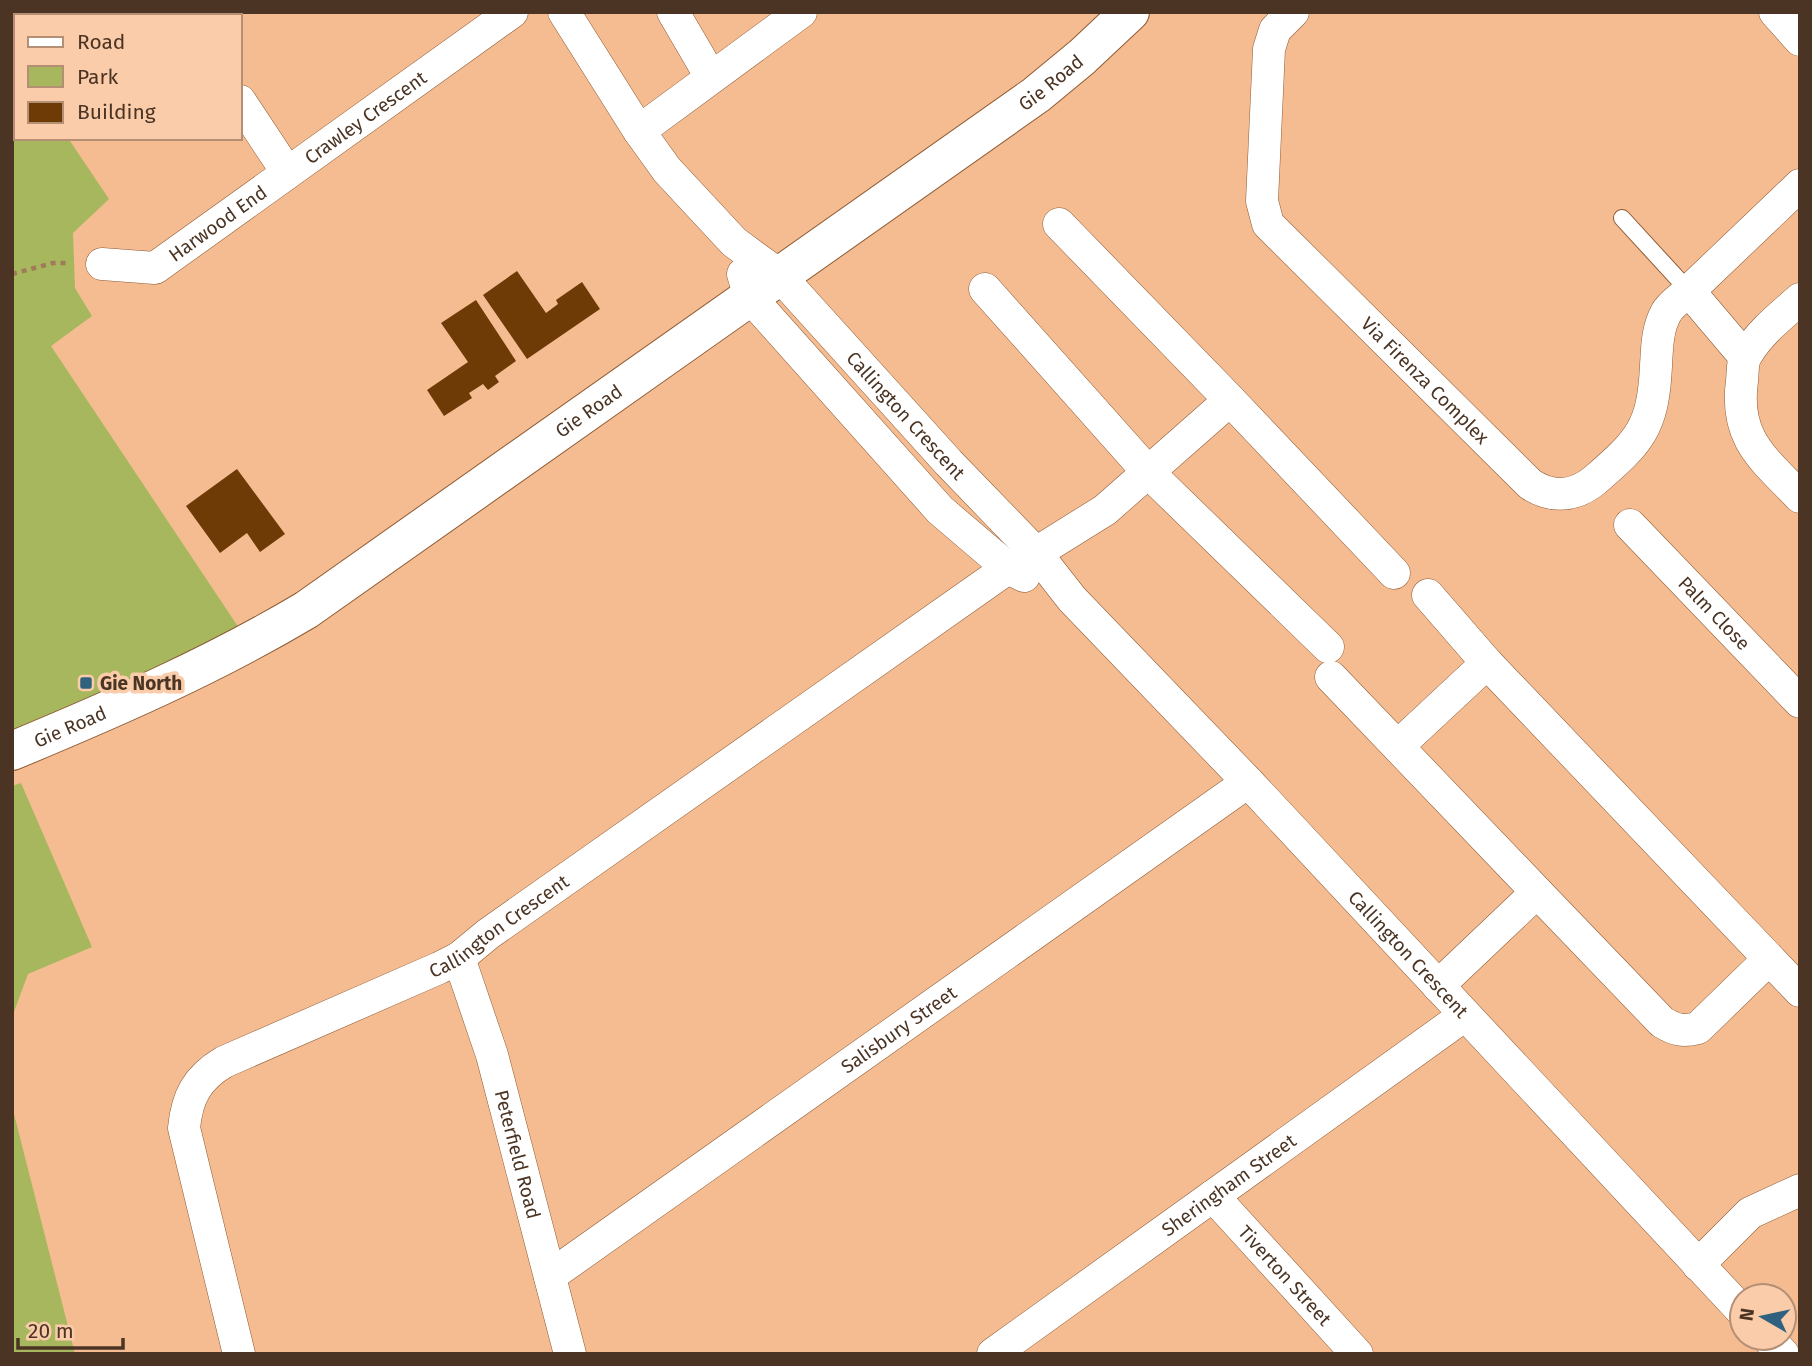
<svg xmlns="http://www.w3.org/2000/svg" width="1812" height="1366" font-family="'Fira Sans',sans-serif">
	<rect width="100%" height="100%" fill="#f5bc92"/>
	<path fill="#a7b75d" d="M12,54L16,60V138H68L109,199L73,233L75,288L92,316L51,346L249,643L12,751Z
		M21,783L92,947L28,974L12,1017V786Z
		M12,1106L75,1354H12Z"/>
	<path fill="#6e3a06" d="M517,271L546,313L558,304L556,300L582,282L600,309L527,359L483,295Z
		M476,300L516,361L495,376L499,382L488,390L483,384L469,393L472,398L444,416L427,390L468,362L441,323Z
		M237,469L285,534L260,552L247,533L220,553L186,506Z"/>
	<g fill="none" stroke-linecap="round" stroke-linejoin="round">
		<defs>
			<path id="service" d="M1622,218L1689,291"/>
			<g id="minor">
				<path d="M181,12L183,16"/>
				<path id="s1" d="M564,12L639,131L667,170L734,242L779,275L949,463L1036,553L1072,599L1248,782L1742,1311"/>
				<path d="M673,12L711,77"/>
				<path id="s2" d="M1293,12L1275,30L1269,49L1262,201L1268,224L1530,484C1551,498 1575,497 1595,480C1640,441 1653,428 1656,366C1657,349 1657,329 1666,313C1670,305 1682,297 1689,291L1745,357"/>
				<path d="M1775,12L1800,40"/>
				<path d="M240,101L287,172"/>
				<path d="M639,131L801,12"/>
				<path d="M1059,224L1230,400"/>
				<path id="s3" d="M102,264L155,268L512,12"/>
				<path d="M743,274L750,297L940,510L1008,568L1024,576"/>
				<path d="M985,289L1148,472L1328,647"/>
				<path d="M1689,291L1800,185"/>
				<path d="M1800,299C1781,316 1760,332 1747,354C1742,361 1743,372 1742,381C1734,439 1764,459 1800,497"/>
				<path id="s4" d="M1630,525L1800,702"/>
				<path d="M1487,663L1800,991"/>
				<path d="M1331,677L1537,892L1438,986"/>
				<path d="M1398,746L1487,663L1428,595"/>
				<path d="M1537,892L1662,1022C1675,1030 1683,1032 1698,1028L1769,959"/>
				<path id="s5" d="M459,958L492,1055L570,1354"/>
				<path id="s6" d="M1213,1196L1357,1354"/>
				<path d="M1698,1265L1750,1213L1800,1190"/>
				<path id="s7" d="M550,1276L1248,782"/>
				<path d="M1768,1338L1783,1354"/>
				<path id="s8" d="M239,1354L184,1128C187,1097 197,1078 224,1062L439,968L459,958L488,934L1008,568L1036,553L1105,510L1230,400L1394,573"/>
				<path id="s9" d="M993,1354L1465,1015"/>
			</g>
			<g id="tertiary">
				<path id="s10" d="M12,751C113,709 212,666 306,610L1036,95L1082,57L1130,12"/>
			</g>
		</defs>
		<use href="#service" stroke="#8e5b33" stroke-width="18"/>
		<use href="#minor" stroke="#8e5b33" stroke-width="33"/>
		<use href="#tertiary" stroke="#8e5b33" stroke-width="40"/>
		<path stroke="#a1795b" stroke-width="4.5" stroke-dasharray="5 5" stroke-linecap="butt" d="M12,274L53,263H69"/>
		<use href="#service" stroke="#fff" stroke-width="16"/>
		<use href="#minor" stroke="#fff" stroke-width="32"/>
		<use href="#tertiary" stroke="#fff" stroke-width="38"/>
	</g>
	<rect fill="#30617f" stroke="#faccaa" stroke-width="2.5" x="79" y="676" width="14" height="14" rx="3.5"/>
	<g text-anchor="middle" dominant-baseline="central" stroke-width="7" stroke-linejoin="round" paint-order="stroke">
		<g font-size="19" fill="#4b3423" stroke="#faccaa">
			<text stroke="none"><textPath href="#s10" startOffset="1239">Gie Road</textPath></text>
			<text stroke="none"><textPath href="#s3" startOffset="312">Crawley Crescent</textPath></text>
			<text stroke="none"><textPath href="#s3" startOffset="130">Harwood End</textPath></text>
			<text stroke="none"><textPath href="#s2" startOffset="443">Via Firenza Complex</textPath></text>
			<text stroke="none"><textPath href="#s10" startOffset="672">Gie Road</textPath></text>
			<text stroke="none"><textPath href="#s1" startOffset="532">Callington Crescent</textPath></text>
			<text stroke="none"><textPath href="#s4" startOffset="122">Palm Close</textPath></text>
			<text stroke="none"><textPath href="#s10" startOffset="63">Gie Road</textPath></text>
			<text stroke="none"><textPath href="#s8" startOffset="621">Callington Crescent</textPath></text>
			<text stroke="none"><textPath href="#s1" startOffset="1269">Callington Crescent</textPath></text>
			<text stroke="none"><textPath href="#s7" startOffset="427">Salisbury Street</textPath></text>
			<text stroke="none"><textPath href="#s5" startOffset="205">Peterfield Road</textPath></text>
			<text stroke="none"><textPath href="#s9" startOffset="290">Sheringham Street</textPath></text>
			<text stroke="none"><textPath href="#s6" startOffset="107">Tiverton Street</textPath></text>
		</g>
		<g font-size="19" font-weight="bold" fill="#4b3423" stroke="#faccaa" text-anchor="start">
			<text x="100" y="683">Gie North</text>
		</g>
	</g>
	<rect width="1812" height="1366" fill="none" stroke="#4b3423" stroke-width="28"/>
	<rect x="14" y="14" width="228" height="126" fill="#faccaa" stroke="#b48f74" stroke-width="2"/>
	<rect x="28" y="37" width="35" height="10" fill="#ffffff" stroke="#b48f74" stroke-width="2"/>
	<text x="77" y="49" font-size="21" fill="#4b3423">Road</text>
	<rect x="28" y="66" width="35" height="21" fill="#a7b75d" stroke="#b48f74" stroke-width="2"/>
	<text x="77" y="84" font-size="21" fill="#4b3423">Park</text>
	<rect x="28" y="102" width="35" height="21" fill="#6e3a06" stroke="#b48f74" stroke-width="2"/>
	<text x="77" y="119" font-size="21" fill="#4b3423">Building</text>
	<g transform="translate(1763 1317) rotate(279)"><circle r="33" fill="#faccaa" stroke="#b48f74" stroke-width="2"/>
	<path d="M0-5L12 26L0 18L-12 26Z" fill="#30617f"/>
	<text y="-10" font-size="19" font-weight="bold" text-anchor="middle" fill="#4b3423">N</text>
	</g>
	<path d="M18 1338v10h105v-10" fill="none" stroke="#4b3423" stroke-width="3.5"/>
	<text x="28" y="1338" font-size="21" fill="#4b3423" stroke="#faccaa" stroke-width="5" paint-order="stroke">20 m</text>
</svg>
